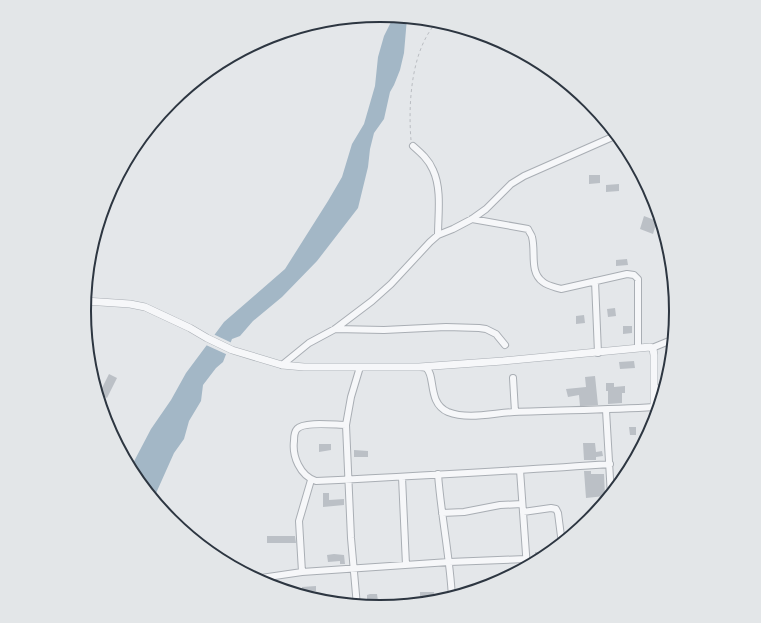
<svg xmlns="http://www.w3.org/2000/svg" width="761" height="623" font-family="'IBM Plex Sans',sans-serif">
	<rect width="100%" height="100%" fill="#e4e7ea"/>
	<path fill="#a3b7c6" d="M394,16L407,18L404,53L400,70L394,85L390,92L384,119L374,133L370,149L368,167L358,208L317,261L282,297L253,321L240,336L232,339L223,362L216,368L203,385L201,401L189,421L184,439L174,453L153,500L134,476L130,469L151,429L171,400L186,373L224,322L285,269L328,201L342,177L352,144L364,124L375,86L378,57L384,36Z"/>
	<path fill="#e4e7ea" d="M213,334L232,343L228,355L206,345Z"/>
	<path fill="#bbc0c6" d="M589,175H600V183L589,184Z
		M619,184V191L606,192V185Z
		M644,216L657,221L653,234L640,229Z
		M627,259L628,265L616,266V260Z
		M615,308L616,316L608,317L607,309Z
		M584,315L585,323L576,324V316Z
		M623,326H632V333L623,334Z
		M634,361L635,368L620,369L619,362Z
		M109,374L117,378L107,398L99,394Z
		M595,376L598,405L580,406L579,395L568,397L566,389L586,387L585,377Z
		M606,383H614V387L625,386V393H622V403L608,404V391H606Z
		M629,427H636V435H630Z
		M583,443H595L596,452L602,451L603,456L596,457V460H584Z
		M319,444H331V450L319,452Z
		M354,450L368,451V457H354Z
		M584,471H591V474H604L605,496L586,498Z
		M323,493H329V500L344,499V505L323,507Z
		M267,536H295L296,543H267Z
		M535,552H553L536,563Z
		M334,554L344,555L345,564H340V561L328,562L327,555Z
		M316,586V591L302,592V587Z
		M420,592H434L435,600H432V603L405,606L404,600L420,599Z
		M370,594H377L378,601H367V595Z
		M379,599H386V605H379Z"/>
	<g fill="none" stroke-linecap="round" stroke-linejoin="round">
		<defs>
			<path id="minor" d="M413,146C421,153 429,160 433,170C442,189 438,215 438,235
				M472,219L528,229C529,232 532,235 532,237C536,252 529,272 543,282C548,286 555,287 561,289L627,274L634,275L638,279V348
				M595,281L598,353
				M335,329L384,330L446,327L479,328L486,329L496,334L505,345
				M652,348L674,339
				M282,365L309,343L335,329L372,301L391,284L430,242L438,235L453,229L472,219L486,209L511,184L524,176L617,135
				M420,367C422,367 424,367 426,368C436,375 427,403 448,412C468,420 493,413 514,412C561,410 608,410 654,407
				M513,378L515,412
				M654,388L665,389
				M606,410L611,496
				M346,425C335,425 304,421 297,429C294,432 294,437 294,441C292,456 300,476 316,481C414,476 512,471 610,464
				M520,470L527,568
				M438,474C441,516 450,556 452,598
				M402,477L406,565
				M523,512L551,508L556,509L558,513L562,544
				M442,513L464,512L500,505L522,504
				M302,572L299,521L311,480
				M254,579L302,572L449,562L526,559
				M357,606L351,538L346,425L351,397L360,367"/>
			<path id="tertiary" d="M85,301L130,304L145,307L190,328L207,338L232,350L282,365L304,367H419L503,361L650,347L653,349L654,355V426"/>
		</defs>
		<use href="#minor" stroke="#a9aeb4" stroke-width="8"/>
		<use href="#tertiary" stroke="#a9aeb4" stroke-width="8"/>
		<path stroke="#babdc2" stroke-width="1" stroke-dasharray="3 3" stroke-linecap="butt" d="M411,140C408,104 411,48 438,21"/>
		<use href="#minor" stroke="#f6f7f9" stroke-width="6"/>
		<use href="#tertiary" stroke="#f6f7f9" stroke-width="7"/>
	</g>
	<path d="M0 0H761V623H0ZM91 311a289 289 0 1 1 578 0a289 289 0 1 1-578 0Z" fill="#e3e6e8" fill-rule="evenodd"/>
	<path fill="none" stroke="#2d3641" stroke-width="2" d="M91 311a289 289 0 1 1 578 0a289 289 0 1 1-578 0Z"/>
</svg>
